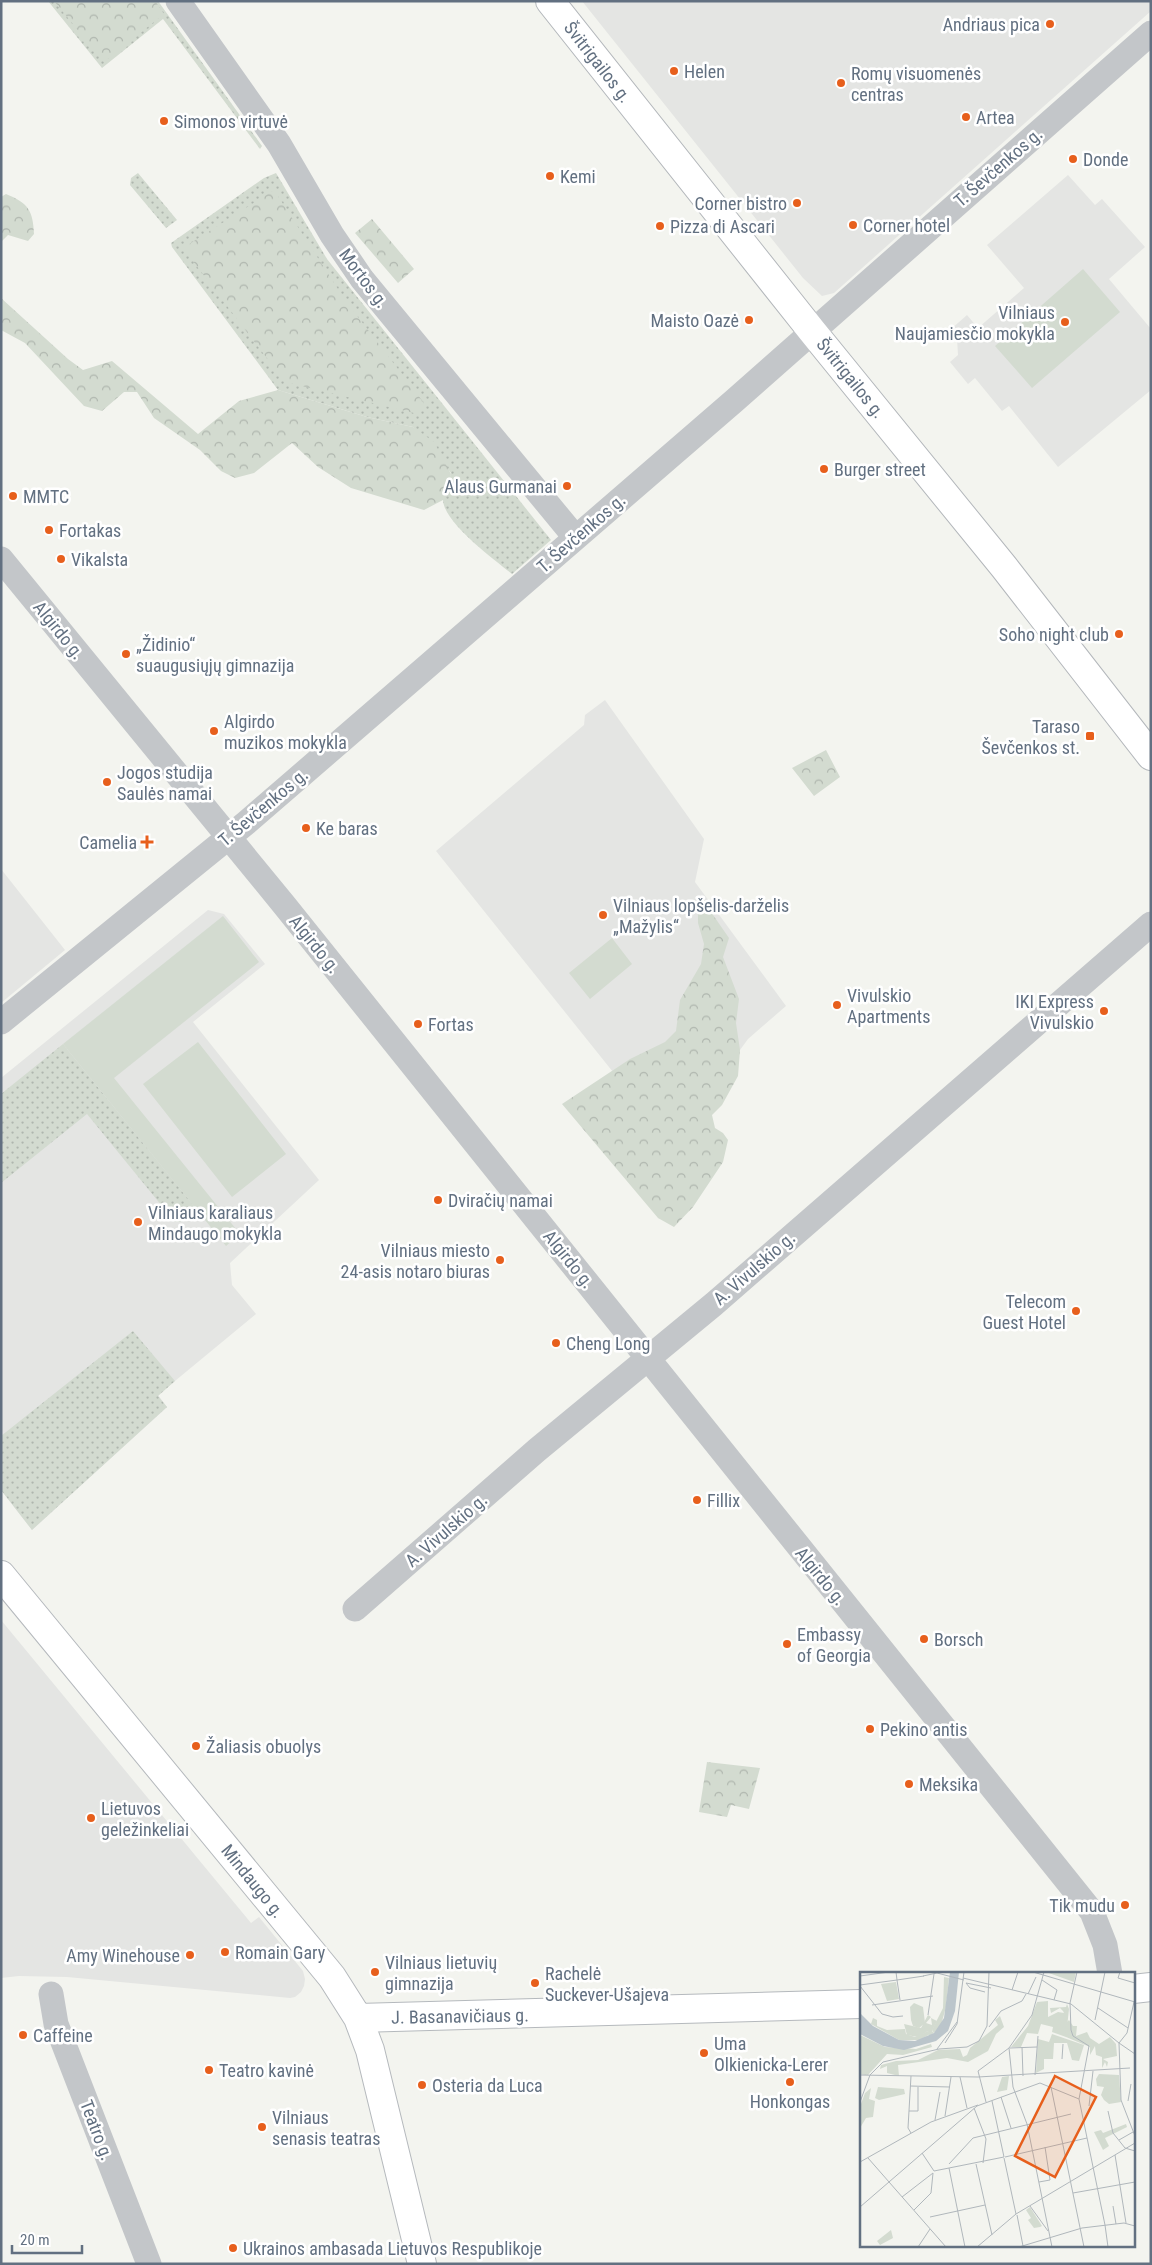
<svg xmlns="http://www.w3.org/2000/svg" width="1152" height="2265" font-family="'Roboto Condensed',sans-serif">
	<defs>
		<pattern id="grass-dots" width="8" height="8" patternUnits="userSpaceOnUse" patternTransform="scale(1.25)"><rect width="8" height="8" fill="#d3dbd0"/><path d="M2 2h.1M6 6h.1" fill="none" stroke="#afb6ae" stroke-width="1.8" stroke-linecap="round"/></pattern>
		<pattern id="forest-crowns" width="20" height="18" patternUnits="userSpaceOnUse" patternTransform="scale(1.25)"><rect width="20" height="18" fill="#d3dbd0"/><path d="M2 6a3 3 0 1 1 6 0M12 15a3 3 0 1 1 6 0" fill="none" stroke="#afb6ae"/></pattern>
	</defs>
	<rect width="100%" height="100%" fill="#f3f4ef"/>
	<path fill="#e4e5e3" d="M582,1H1151V11L834,293L822,296L803,278Z
		M1068,175L1095,205L1102,199L1145,247L1109,279L1151,329V390L1058,467L1009,406L1002,411L975,378L968,384L950,362L958,355L957,338L950,330L967,315L978,328L1024,288L987,245Z
		M605,700L704,839L695,882L786,1006L748,1039L740,1050L629,1092L436,851L584,725L585,715Z
		M1,869L65,950L1,1003Z
		M208,910L224,914L265,964L193,1022L319,1180L230,1263L232,1285L256,1314L158,1395L167,1407L32,1530L1,1490V1078Z
		M1,1620L251,1923L259,1917L303,1971L305,1979L304,1986L301,1992L295,1997L290,1998L67,1977L19,1976L1,1978Z"/>
	<path fill="url(#grass-dots)" d="M48,1H158L262,146L260,149L163,19L102,68Z
		M138,173L177,220L166,228L130,185L131,178Z
		M276,173L327,259L551,540L512,574C495,560 444,523 443,500C443,492 449,481 451,473L413,427L367,417L278,390L172,247L171,243L264,178Z
		M63,1044L198,1211L187,1221L175,1222L87,1114L1,1183V1094Z
		M133,1331L175,1381L158,1396L167,1407L32,1530L1,1490V1436Z"/>
	<path fill="url(#forest-crowns)" d="M54,1H155L164,14L104,62Z
		M274,190L345,300L424,403L418,414L285,382L183,248Z
		M6,194C28,203 33,210 34,234L28,241L8,235L1,242V197Z
		M372,219L414,269L398,283L355,233Z
		M1,298L68,359L83,370L112,361L198,434L239,401L278,390L367,417L413,427L434,442L451,474L443,500L424,510L351,488L318,467L292,443L254,473L235,478L221,471L200,450L154,418L137,392H124L102,411L84,406L25,343L1,330Z
		M826,750L840,777L814,796L792,768Z
		M702,899L729,938L723,957L739,999L736,1023L740,1050L738,1076L722,1105L712,1115L715,1128L723,1133L728,1140L723,1162L693,1207L674,1227L658,1218L562,1104L630,1059L665,1042L676,1031L680,1000L701,964L704,944L698,923V910Z
		M707,1762L760,1768L749,1809L731,1805L727,1817L699,1812Z"/>
	<path fill="#d3dbd0" d="M1083,269L1120,312L1032,388L995,346Z
		M223,916L259,962L114,1078L240,1234L226,1246L63,1044Z
		M612,938L632,964L590,999L569,973Z
		M198,1042L286,1154L232,1197L143,1084Z"/>
	<g fill="none" stroke-linecap="round" stroke-linejoin="round">
		<defs>
			<path id="secondary" d="M1,1575L332,1977L358,2018L370,2050L422,2264
				M1133,1989L1151,1987
				M358,2018L861,2004"/>
			<path id="primary" d="M550,1L812,331L1004,567L1151,756"/>
		</defs>
		<use href="#secondary" stroke="#b5b9bd" stroke-width="30"/>
		<use href="#primary" stroke="#b3b7bb" stroke-width="30"/>
		<path stroke="#c3c6c9" stroke-width="25" d="M178,1L279,144L332,235L362,279L575,537
			M1,559L285,906L1092,1912L1105,1945L1110,1974
			M1,1022L246,823L734,401L1151,33
			M355,1609L537,1450L714,1304L1151,924
			M51,1994L56,2024L149,2264"/>
		<use href="#secondary" stroke="#fff" stroke-width="28"/>
		<use href="#primary" stroke="#fff" stroke-width="28"/>
	</g>
	<g fill="#e75f1c" stroke="#fff" stroke-width="2">
		<circle cx="1050" cy="24" r="5"/>
		<circle cx="674" cy="71" r="5"/>
		<circle cx="841" cy="83" r="5"/>
		<circle cx="966" cy="117" r="5"/>
		<circle cx="164" cy="121" r="5"/>
		<circle cx="1073" cy="159" r="5"/>
		<circle cx="550" cy="176" r="5"/>
		<circle cx="797" cy="203" r="5"/>
		<circle cx="853" cy="225" r="5"/>
		<circle cx="660" cy="226" r="5"/>
		<circle cx="749" cy="320" r="5"/>
		<circle cx="1065" cy="322" r="5"/>
		<circle cx="824" cy="469" r="5"/>
		<circle cx="567" cy="486" r="5"/>
		<circle cx="13" cy="496" r="5"/>
		<circle cx="49" cy="530" r="5"/>
		<circle cx="61" cy="559" r="5"/>
		<circle cx="1119" cy="634" r="5"/>
		<circle cx="126" cy="654" r="5"/>
		<circle cx="214" cy="731" r="5"/>
		<rect x="1085" y="731" width="10" height="10" rx="2.5"/>
		<circle cx="107" cy="782" r="5"/>
		<circle cx="306" cy="828" r="5"/>
		<path d="M144.5 834.5h5v5h5v5h-5v5h-5v-5h-5v-5h5z"/>
		<circle cx="603" cy="915" r="5"/>
		<circle cx="837" cy="1005" r="5"/>
		<circle cx="1104" cy="1011" r="5"/>
		<circle cx="418" cy="1024" r="5"/>
		<circle cx="438" cy="1200" r="5"/>
		<circle cx="138" cy="1222" r="5"/>
		<circle cx="500" cy="1260" r="5"/>
		<circle cx="1076" cy="1311" r="5"/>
		<circle cx="556" cy="1343" r="5"/>
		<circle cx="697" cy="1500" r="5"/>
		<circle cx="924" cy="1639" r="5"/>
		<circle cx="787" cy="1644" r="5"/>
		<circle cx="870" cy="1729" r="5"/>
		<circle cx="196" cy="1746" r="5"/>
		<circle cx="909" cy="1784" r="5"/>
		<circle cx="91" cy="1818" r="5"/>
		<circle cx="1125" cy="1905" r="5"/>
		<circle cx="225" cy="1952" r="5"/>
		<circle cx="190" cy="1955" r="5"/>
		<circle cx="375" cy="1972" r="5"/>
		<circle cx="535" cy="1983" r="5"/>
		<circle cx="23" cy="2035" r="5"/>
		<circle cx="704" cy="2053" r="5"/>
		<circle cx="209" cy="2070" r="5"/>
		<circle cx="790" cy="2082" r="5"/>
		<circle cx="422" cy="2085" r="5"/>
		<circle cx="262" cy="2127" r="5"/>
		<circle cx="233" cy="2248" r="5"/>
	</g>
	<g text-anchor="middle" dominant-baseline="central" stroke-width="5" stroke-linejoin="round" paint-order="stroke">
		<g font-size="18" fill="#627081" stroke="#fff" text-anchor="start">
			<text x="1040" y="24" text-anchor="end">Andriaus pica</text>
			<text x="684" y="71">Helen</text>
			<text x="851" y="73">Romų visuomenės<tspan x="851" dy="21">centras</tspan></text>
			<text x="976" y="117">Artea</text>
			<text x="174" y="121">Simonos virtuvė</text>
			<text x="1083" y="159">Donde</text>
			<text x="560" y="176">Kemi</text>
			<text x="787" y="203" text-anchor="end">Corner bistro</text>
			<text x="863" y="225">Corner hotel</text>
			<text x="670" y="226">Pizza di Ascari</text>
			<text x="1055" y="312" text-anchor="end">Vilniaus<tspan x="1055" dy="21">Naujamiesčio mokykla</tspan></text>
			<text x="739" y="320" text-anchor="end">Maisto Oazė</text>
			<text x="834" y="469">Burger street</text>
			<text x="557" y="486" text-anchor="end">Alaus Gurmanai</text>
			<text x="23" y="496">MMTC</text>
			<text x="59" y="530">Fortakas</text>
			<text x="71" y="559">Vikalsta</text>
			<text x="1109" y="634" text-anchor="end">Soho night club</text>
			<text x="136" y="644">„Židinio“<tspan x="136" dy="21">suaugusiųjų gimnazija</tspan></text>
			<text x="224" y="721">Algirdo<tspan x="224" dy="21">muzikos mokykla</tspan></text>
			<text x="1080" y="726" text-anchor="end">Taraso<tspan x="1080" dy="21">Ševčenkos st.</tspan></text>
			<text x="117" y="772">Jogos studija<tspan x="117" dy="21">Saulės namai</tspan></text>
			<text x="316" y="828">Ke baras</text>
			<text x="137" y="842" text-anchor="end">Camelia</text>
			<text x="613" y="905">Vilniaus lopšelis-darželis<tspan x="613" dy="21">„Mažylis“</tspan></text>
			<text x="847" y="995">Vivulskio<tspan x="847" dy="21">Apartments</tspan></text>
			<text x="1094" y="1001" text-anchor="end">IKI Express<tspan x="1094" dy="21">Vivulskio</tspan></text>
			<text x="428" y="1024">Fortas</text>
			<text x="448" y="1200">Dviračių namai</text>
			<text x="148" y="1212">Vilniaus karaliaus<tspan x="148" dy="21">Mindaugo mokykla</tspan></text>
			<text x="490" y="1250" text-anchor="end">Vilniaus miesto<tspan x="490" dy="21">24-asis notaro biuras</tspan></text>
			<text x="1066" y="1301" text-anchor="end">Telecom<tspan x="1066" dy="21">Guest Hotel</tspan></text>
			<text x="566" y="1343">Cheng Long</text>
			<text x="707" y="1500">Fillix</text>
			<text x="797" y="1634">Embassy<tspan x="797" dy="21">of Georgia</tspan></text>
			<text x="934" y="1639">Borsch</text>
			<text x="880" y="1729">Pekino antis</text>
			<text x="206" y="1746">Žaliasis obuolys</text>
			<text x="919" y="1784">Meksika</text>
			<text x="101" y="1808">Lietuvos<tspan x="101" dy="21">geležinkeliai</tspan></text>
			<text x="1115" y="1905" text-anchor="end">Tik mudu</text>
			<text x="235" y="1952">Romain Gary</text>
			<text x="180" y="1955" text-anchor="end">Amy Winehouse</text>
			<text x="385" y="1962">Vilniaus lietuvių<tspan x="385" dy="21">gimnazija</tspan></text>
			<text x="545" y="1973">Rachelė<tspan x="545" dy="21">Suckever-Ušajeva</tspan></text>
			<text x="33" y="2035">Caffeine</text>
			<text x="714" y="2043">Uma<tspan x="714" dy="21">Olkienicka-Lerer</tspan></text>
			<text x="219" y="2070">Teatro kavinė</text>
			<text x="432" y="2085">Osteria da Luca</text>
			<text x="790" y="2101" text-anchor="middle">Honkongas</text>
			<text x="272" y="2117">Vilniaus<tspan x="272" dy="21">senasis teatras</tspan></text>
			<text x="243" y="2248">Ukrainos ambasada Lietuvos Respublikoje</text>
		</g>
		<g font-size="18" fill="#627081" stroke="#fff">
			<text transform="translate(598 62) rotate(52)">Švitrigailos g.</text>
			<text transform="translate(998 167) rotate(-41)">T. Ševčenkos g.</text>
			<text transform="translate(364 278) rotate(53)">Mortos g.</text>
			<text transform="translate(851 378) rotate(51)">Švitrigailos g.</text>
			<text transform="translate(581 533) rotate(-41)">T. Ševčenkos g.</text>
			<text transform="translate(59 630) rotate(51)">Algirdo g.</text>
			<text transform="translate(263 807) rotate(-40)">T. Ševčenkos g.</text>
			<text transform="translate(315 944) rotate(51)">Algirdo g.</text>
			<text transform="translate(569 1259) rotate(51)">Algirdo g.</text>
			<text transform="translate(754 1268) rotate(-41)">A. Vivulskio g.</text>
			<text transform="translate(446 1530) rotate(-41)">A. Vivulskio g.</text>
			<text transform="translate(821 1576) rotate(51)">Algirdo g.</text>
			<text transform="translate(253 1881) rotate(51)">Mindaugo g.</text>
			<text transform="translate(460 2016) rotate(-1)">J. Basanavičiaus g.</text>
			<text transform="translate(97 2130) rotate(69)">Teatro g.</text>
		</g>
	</g>
	<g transform="translate(860 1972)">
		<rect width="275" height="275" fill="#f3f4ef"/>
		<path d="M188,29V45L198,40L204,41L206,45L203,39L200,36L191,41L190,36L206,35L207,32L209,37L206,65L192,60L193,55L181,52L178,62L167,61L161,75H151L168,54L177,30ZM68,43L71,45L66,51L72,53L71,46L77,49L72,59L74,61L69,64L68,59L58,65L47,63L44,52L61,56Z" fill="#d3dbd0"/>
		<path d="M186,0H216L214,10ZM84,5L89,6L86,35L81,53L74,61L72,58L83,36ZM36,10L39,27L27,29L21,12ZM140,44L144,55L136,62L128,79L108,90L87,86L38,93L39,104L27,101V94L20,97L21,93L36,89L58,88L78,78L100,77L103,85L107,83L110,76L138,53L135,48ZM13,46L17,48V54L27,58L45,57L46,62L55,65L68,59L70,62L60,68H39L11,52ZM209,48L213,54H217L216,64L227,60L230,66L239,72L250,65L256,72L257,84L243,87L248,90L247,95L245,90L242,96V85L236,83L235,74L230,83V75L206,65L205,52ZM192,62L224,73L219,89L212,88L207,71H194L193,87H184V97L176,101L178,67L189,70ZM0,63L25,75L56,77L71,72L72,75L43,83L27,82L8,103L0,102ZM239,102L259,103L261,130L249,132L244,128L241,123L244,115L237,114L236,107ZM149,104L147,118L137,120L142,105ZM18,115L44,117L45,122L19,128L15,126ZM11,116L9,127L15,129L13,145L6,146L0,156L1,132L5,121ZM266,152L267,155L245,166L249,174L243,178L234,160L241,158L243,161ZM170,235L182,254L180,255L174,256L168,248L171,246L166,238Z" fill="#d3dbd0"/>
		<path d="M0,69L10,75L6,103L0,102Z" fill="#d3dbd0"/>
		<path d="M54,31L63,35L65,51L59,56L53,54L51,48L50,35ZM31,258L33,266L20,273L17,269Z" fill="#d3dbd0"/>
		<path d="M90,0H99L95,39L88,59L76,69L44,78L23,74L0,62V41L13,54L39,68L55,69L74,61L84,46Z" fill="#bbc5cb"/>
		<path fill="none" stroke="#b0b7bc" stroke-width="1" d="M36,0L37,8L64,4M173,0L275,30M184,0L172,43L149,76L153,115L167,152L192,275M217,0L210,31L211,58L213,64L229,74L219,127L245,253M260,0L258,6L275,11M0,4L29,0M63,4L77,1L104,8M103,6L211,32L259,71M182,8L197,18L194,28M106,11L131,16M106,11L110,16L125,20M0,13L37,8L40,28M0,14L22,42L33,45L43,44M152,18L158,0M168,22L176,5M12,33L73,24M238,36L268,56M68,43L74,2M235,48L245,0M129,55L141,39L162,29L166,22M85,71L97,52L104,0M259,71L275,82M259,71L261,128L275,164M259,71L267,61L274,30M162,75L163,104M150,76L177,75M77,77L97,50M202,87L203,72M0,103L118,105L270,96M175,103L178,64M51,104L48,156L51,161M100,105L107,136M50,114L90,115M191,115L224,275M141,125L151,156M132,129L144,185M268,129L271,112M0,130L10,103L23,90L79,77L107,75L119,69L127,54L129,0M126,130L118,99L149,76M229,134L233,99M114,136L126,167L123,191M49,139H58V115M248,139L253,161L265,176L275,179M85,144L91,105M75,148L80,120M259,168L273,160M62,181L74,199M255,183L266,251M145,185L227,166M8,186L86,275M144,186L156,242M0,190L71,150L118,133M89,192L113,166L211,142M116,192L132,263M89,196L105,275M74,199L144,185M179,210L190,208L185,175M213,221L275,210M42,225L73,201M170,234L188,259M253,234L256,252M0,235L117,134L180,111L219,127M54,238L71,221L73,201M157,243L163,274M70,245L125,233M245,253L248,275M58,275L70,257M117,275L156,242L275,171M159,275L222,256L264,251L275,254"/>
		<path fill="#e75f1c" fill-opacity="0.15" stroke="#e75f1c" stroke-width="2.5" d="M195,104L236,125L195,205L155,184Z"/>
		<rect width="275" height="275" fill="none" stroke="#627081" stroke-width="2.5"/>
	</g>
	<rect width="1152" height="2265" fill="none" stroke="#627081" stroke-width="5"/>
	<path d="M12 2245v8h70v-8" fill="none" stroke="#627081" stroke-width="2.5"/>
	<text x="20" y="2245" font-size="15" fill="#627081" stroke="#ffffff" stroke-width="4" paint-order="stroke">20 m</text>
</svg>
